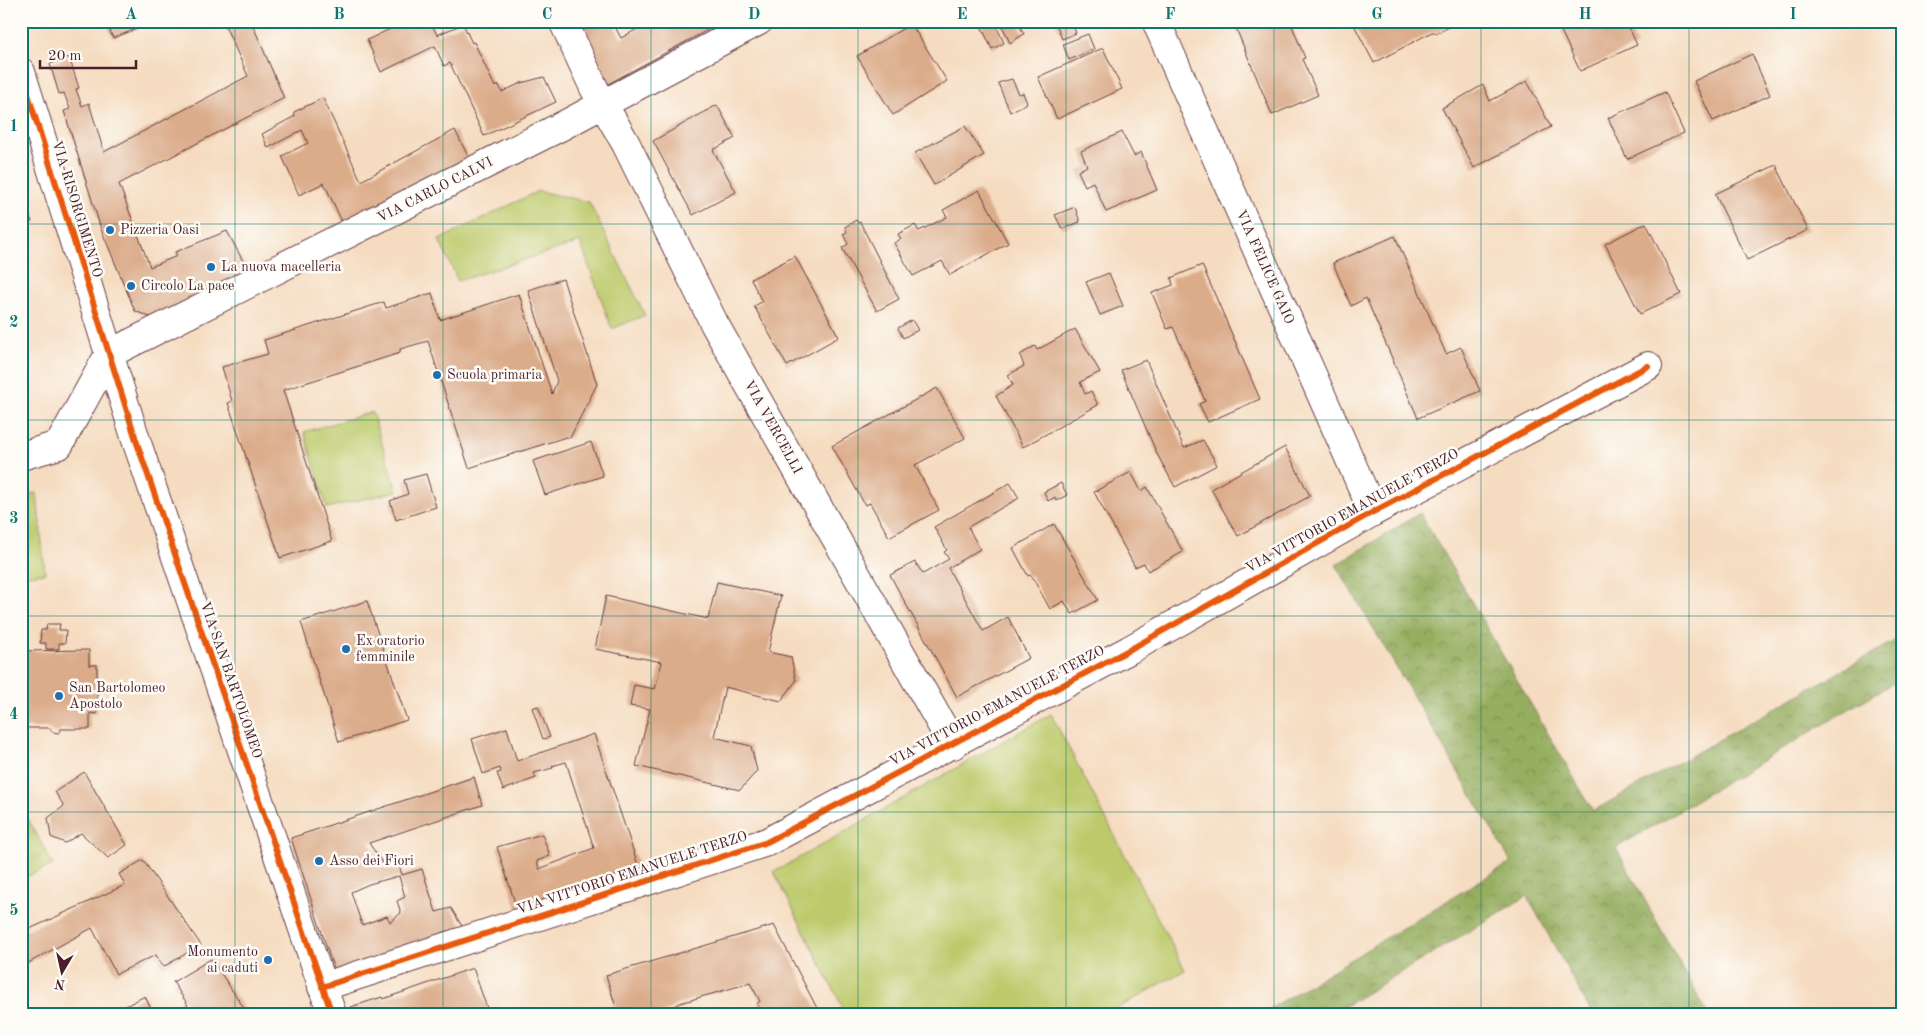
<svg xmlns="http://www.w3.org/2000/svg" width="1924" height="1035" font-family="'Old Standard TT',serif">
	<defs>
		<pattern id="forest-crowns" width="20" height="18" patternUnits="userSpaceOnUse" patternTransform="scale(1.25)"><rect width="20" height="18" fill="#96ae60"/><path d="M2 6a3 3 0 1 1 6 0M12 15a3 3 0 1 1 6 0" fill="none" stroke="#7c8d4f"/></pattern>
		<pattern id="park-tufts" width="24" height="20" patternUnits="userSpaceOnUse" patternTransform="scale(1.25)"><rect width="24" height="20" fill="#bdca6c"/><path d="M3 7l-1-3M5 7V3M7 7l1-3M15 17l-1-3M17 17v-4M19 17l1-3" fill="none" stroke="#a4ad5e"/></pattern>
	</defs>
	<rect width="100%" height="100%" fill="#fdfcf7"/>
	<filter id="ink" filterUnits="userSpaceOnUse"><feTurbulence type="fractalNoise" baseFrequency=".02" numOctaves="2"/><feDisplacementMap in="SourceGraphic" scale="10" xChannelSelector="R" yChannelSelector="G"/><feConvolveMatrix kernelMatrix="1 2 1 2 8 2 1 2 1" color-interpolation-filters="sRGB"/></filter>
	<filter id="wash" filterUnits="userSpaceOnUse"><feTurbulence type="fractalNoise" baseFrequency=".0096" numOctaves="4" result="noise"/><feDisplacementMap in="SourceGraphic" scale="20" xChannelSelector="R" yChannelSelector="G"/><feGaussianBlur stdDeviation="1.12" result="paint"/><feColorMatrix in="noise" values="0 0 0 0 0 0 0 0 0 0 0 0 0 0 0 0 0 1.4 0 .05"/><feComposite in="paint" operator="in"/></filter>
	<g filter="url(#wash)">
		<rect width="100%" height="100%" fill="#f5dbbf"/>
		<path fill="#bdca6c" stroke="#84744c" d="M538,191L589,202L645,315L612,329L580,242L458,281L439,240Z
			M372,412L397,491L327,508L304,432Z
			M37,493L45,573L21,576V495Z
			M1051,714L1185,970L1108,1014H846L774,872Z"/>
		<path fill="url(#forest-crowns)" stroke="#706646" d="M1420,513L1593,811L1903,636V677L1616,848L1708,1014H1592L1527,896L1332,1014H1261L1511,862L1336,565Z"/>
		<path fill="url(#park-tufts)" stroke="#84744c" d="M21,806L53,865L21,879Z"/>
		<g id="blocks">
			<path fill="#dbac8a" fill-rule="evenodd" d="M105,21H137L139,28L113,38Z
				M223,21H251L284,98L119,184L150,267L177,256L175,252L227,231L251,276L157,320L135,311L101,229L64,111L70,109L64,93L59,94L50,64L69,57L79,88L76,89L82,106L89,103L104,152L248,76Z
				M407,21H430L437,35L463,24L472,43L474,42L495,87L499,85L502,92L521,83L544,77L556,102L484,136L450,63L444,66L435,46L381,72L367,40Z
				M572,21H612L621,38L652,21H724L606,85Z
				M992,21H994L1004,43L992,49L981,26Z
				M1000,21H1017L1024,34L1010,43Z
				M1055,21H1071L1076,33L1062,39Z
				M1233,21H1290L1305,58L1302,59L1318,95L1272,115Z
				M1356,21H1460L1436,34L1434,32H1432L1374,63L1353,23Z
				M1581,21H1626L1637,45L1580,71L1561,31Z
				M1664,21H1682L1667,28Z
				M911,24L947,81L893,115L857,56Z
				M1088,34L1094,49L1069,60L1063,44Z
				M1103,48L1122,89L1057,119L1038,77Z
				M1752,54L1770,95L1713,121L1694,81Z
				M1012,79L1019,94L1023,93L1027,103L1010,112L998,83Z
				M1527,81L1551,127L1474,168L1442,108L1483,85L1490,101Z
				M1665,92L1684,133L1627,159L1608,118Z
				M323,98L361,181L455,130L469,158L344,226L324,183L299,195L282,156L308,143L302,130L268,148L262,134L295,116L294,112Z
				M717,105L735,138L713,150L736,192L693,215L653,141Z
				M965,126L984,155L934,185L915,153Z
				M1122,132L1134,156L1141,152L1157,190L1106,212L1093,182L1085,186L1078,171L1087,166L1081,151Z
				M1776,165L1808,230L1747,260L1715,194Z
				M21,190L32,222L21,226Z
				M979,190L1008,243L950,275L942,261L913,276L894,243L901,239L898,234L915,225L919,231L947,217L943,210Z
				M1075,207L1080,222L1062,229L1055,215Z
				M856,220L858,223L860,222L899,299L877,311L842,248L848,244L843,234L847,232L845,227Z
				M1646,223L1681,294L1640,314L1605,244Z
				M1395,236L1446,354L1461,347L1480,391L1418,418L1366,298L1351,306L1333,263Z
				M795,256L839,337L787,366L754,306L762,302L751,279Z
				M1202,265L1260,399L1208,422L1199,404L1205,401L1189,363L1173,327L1167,329L1152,293L1173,285L1171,278Z
				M1109,273L1123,306L1100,315L1086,282Z
				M563,279L597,384L570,438L566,437L469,468L428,341L400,349V353L283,390L332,541L280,558L228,403L232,401L222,367L268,354L264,340L384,302L386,308L432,293L440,320L519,294L552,394L557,381L528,290Z
				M912,320L918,330L903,338L898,328Z
				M1075,329L1100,372L1080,382L1085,394L1091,391L1098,405L1023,447L996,396L1013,385L1008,375L1024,366L1020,355L1035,346L1037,350Z
				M1146,360L1184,448L1203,440L1217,465L1175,487L1157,454L1121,370Z
				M937,388L965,438L915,465L939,510L889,537L870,503L865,505L832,446Z
				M591,442L603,476L545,495L533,461Z
				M1285,447L1310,496L1238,536L1211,489Z
				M1131,472L1141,491L1147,487L1183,552L1148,571L1144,563L1135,567L1094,492Z
				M426,474L436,507L396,520L390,501L408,494L404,480Z
				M1010,483L1019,498L968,527L980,549L948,568L983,631L1008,617L1029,658L957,697L890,575L915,562L923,574L949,559L944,552L947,550L934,527Z
				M1061,483L1067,495L1056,501L1055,497L1048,501L1044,492Z
				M1054,524L1098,600L1072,614L1064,601L1050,609L1031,575L1028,576L1013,548Z
				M717,582L781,596L768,652L791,657L796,681L781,701L725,687L714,737L751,746L757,771L740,790L636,766L650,709L630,706L634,685L655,689L662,662L595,649L606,596L708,619Z
				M367,601L407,720L339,742L301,622Z
				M47,624H60L59,630H66L65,643H59V649H46V643H40L41,630H46Z
				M89,650V665H97V714L90,713V729H61L59,733L52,732L50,728H21V651Z
				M538,706L550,737L543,739L532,708Z
				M507,728L517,761L594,734L640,871L517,909L497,847L542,834L550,856L537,861L539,869L594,848L566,762L552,766L553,768L534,773L536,778L503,790L497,773L501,772L500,768L483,774L472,739Z
				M84,772L127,845L108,858L81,833L65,843L51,837L48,818L64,806L55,792Z
				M474,777L482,805L369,843L385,867L398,862L402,875L422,869L436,912L451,908L463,928L336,976L291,838ZM399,876L405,897L397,901L401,913L390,922L387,916L362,925L351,892L369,884Z
				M143,860L201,945L163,967L156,955L116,974L92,928L23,966L21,963V933L125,885L119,874Z
				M774,925L820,1014H762L757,1004L760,1001L750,983L680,1003L662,1013L618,1014L606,975Z
				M211,959L226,981L248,1014H175L188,1005L173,982Z
				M473,968L489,1014H354L351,1007L382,997L383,999Z
				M145,996L153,1014H110Z"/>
		</g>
	</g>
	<g filter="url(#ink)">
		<use href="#blocks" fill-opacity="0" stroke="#643b41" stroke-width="1"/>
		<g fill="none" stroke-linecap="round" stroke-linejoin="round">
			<defs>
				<path id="minor" d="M563,21L594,88L626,144L715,325L953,745
					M1156,21L1373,512
					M21,72L137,443L332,1014
					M109,354L562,126L759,21
					M21,456L59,445L109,354
					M322,987L767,842L1129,650L1373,512L1648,366"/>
			</defs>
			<use href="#minor" stroke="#643b41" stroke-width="30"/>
			<use href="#minor" stroke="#fff" stroke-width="28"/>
			<defs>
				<path id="cycleway" d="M21,72L137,443L332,1014
					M322,987L767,842L1129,650L1373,512L1648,366"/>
			</defs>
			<use href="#cycleway" stroke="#fdfcf7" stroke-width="9"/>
			<use href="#cycleway" stroke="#e8590c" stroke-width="6"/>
		</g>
	</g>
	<path fill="none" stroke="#0f766e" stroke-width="1" stroke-opacity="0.55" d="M235,21V1014M443,21V1014M651,21V1014M858,21V1014M1066,21V1014M1274,21V1014M1481,21V1014M1689,21V1014M21,224H1903M21,420H1903M21,616H1903M21,812H1903"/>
	<g fill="#1f6fb2" stroke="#fdfcf7" stroke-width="2">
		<circle cx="110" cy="230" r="5"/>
		<circle cx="211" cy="267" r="5"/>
		<circle cx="131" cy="286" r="5"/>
		<circle cx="437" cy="375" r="5"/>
		<circle cx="346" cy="649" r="5"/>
		<circle cx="59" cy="696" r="5"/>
		<circle cx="319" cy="861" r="5"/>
		<circle cx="268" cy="960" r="5"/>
	</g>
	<g text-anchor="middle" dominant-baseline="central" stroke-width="5" stroke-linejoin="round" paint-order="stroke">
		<g font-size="14" fill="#4a1f2b" stroke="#fdfcf7">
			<text transform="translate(435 190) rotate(-27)">VIA CARLO CALVI</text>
			<text transform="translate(77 209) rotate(73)">VIA RISORGIMENTO</text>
			<text transform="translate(1265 267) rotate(66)">VIA FELICE GAIO</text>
			<text transform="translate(773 427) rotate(61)">VIA VERCELLI</text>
			<text transform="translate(1352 511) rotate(-29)">VIA VITTORIO EMANUELE TERZO</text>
			<text transform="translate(231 680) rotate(71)">VIA SAN BARTOLOMEO</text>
			<text transform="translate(997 706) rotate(-28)">VIA VITTORIO EMANUELE TERZO</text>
			<text transform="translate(632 873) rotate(-18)">VIA VITTORIO EMANUELE TERZO</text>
		</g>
		<g font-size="14" fill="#4a1f2b" stroke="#fdfcf7" text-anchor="start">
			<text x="120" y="230">Pizzeria Oasi</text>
			<text x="221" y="267">La nuova macelleria</text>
			<text x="141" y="286">Circolo La pace</text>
			<text x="447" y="375">Scuola primaria</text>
			<text x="356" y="641">Ex oratorio<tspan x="356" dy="16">femminile</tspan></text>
			<text x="69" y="688">San Bartolomeo<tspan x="69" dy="16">Apostolo</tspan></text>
			<text x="329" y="861">Asso dei Fiori</text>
			<text x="258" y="952" text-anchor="end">Monumento<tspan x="258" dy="16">ai caduti</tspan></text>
		</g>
	</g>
	<rect width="1924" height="1035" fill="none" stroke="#fdfcf7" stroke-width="55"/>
	<g transform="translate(62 972) rotate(189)" stroke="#fdfcf7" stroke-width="4" paint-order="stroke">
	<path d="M0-4L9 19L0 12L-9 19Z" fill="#4a1f2b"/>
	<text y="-8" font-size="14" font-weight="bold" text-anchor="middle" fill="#4a1f2b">N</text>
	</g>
	<path d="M40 60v8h96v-8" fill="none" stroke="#4a1f2b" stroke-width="2.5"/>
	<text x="48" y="60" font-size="15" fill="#4a1f2b" stroke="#fdfcf7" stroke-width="4" paint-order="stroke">20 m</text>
	<rect x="28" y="28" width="1868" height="980" fill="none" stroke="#0f766e" stroke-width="2"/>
	<g font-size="16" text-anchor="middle" font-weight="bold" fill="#0f766e">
		<text x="131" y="19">A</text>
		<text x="339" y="19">B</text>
		<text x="547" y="19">C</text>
		<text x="754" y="19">D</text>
		<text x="962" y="19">E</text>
		<text x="1170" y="19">F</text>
		<text x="1377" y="19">G</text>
		<text x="1585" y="19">H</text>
		<text x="1793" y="19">I</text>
		<text x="14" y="131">1</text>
		<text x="14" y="327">2</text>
		<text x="14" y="523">3</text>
		<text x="14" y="719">4</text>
		<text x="14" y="915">5</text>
	</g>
</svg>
